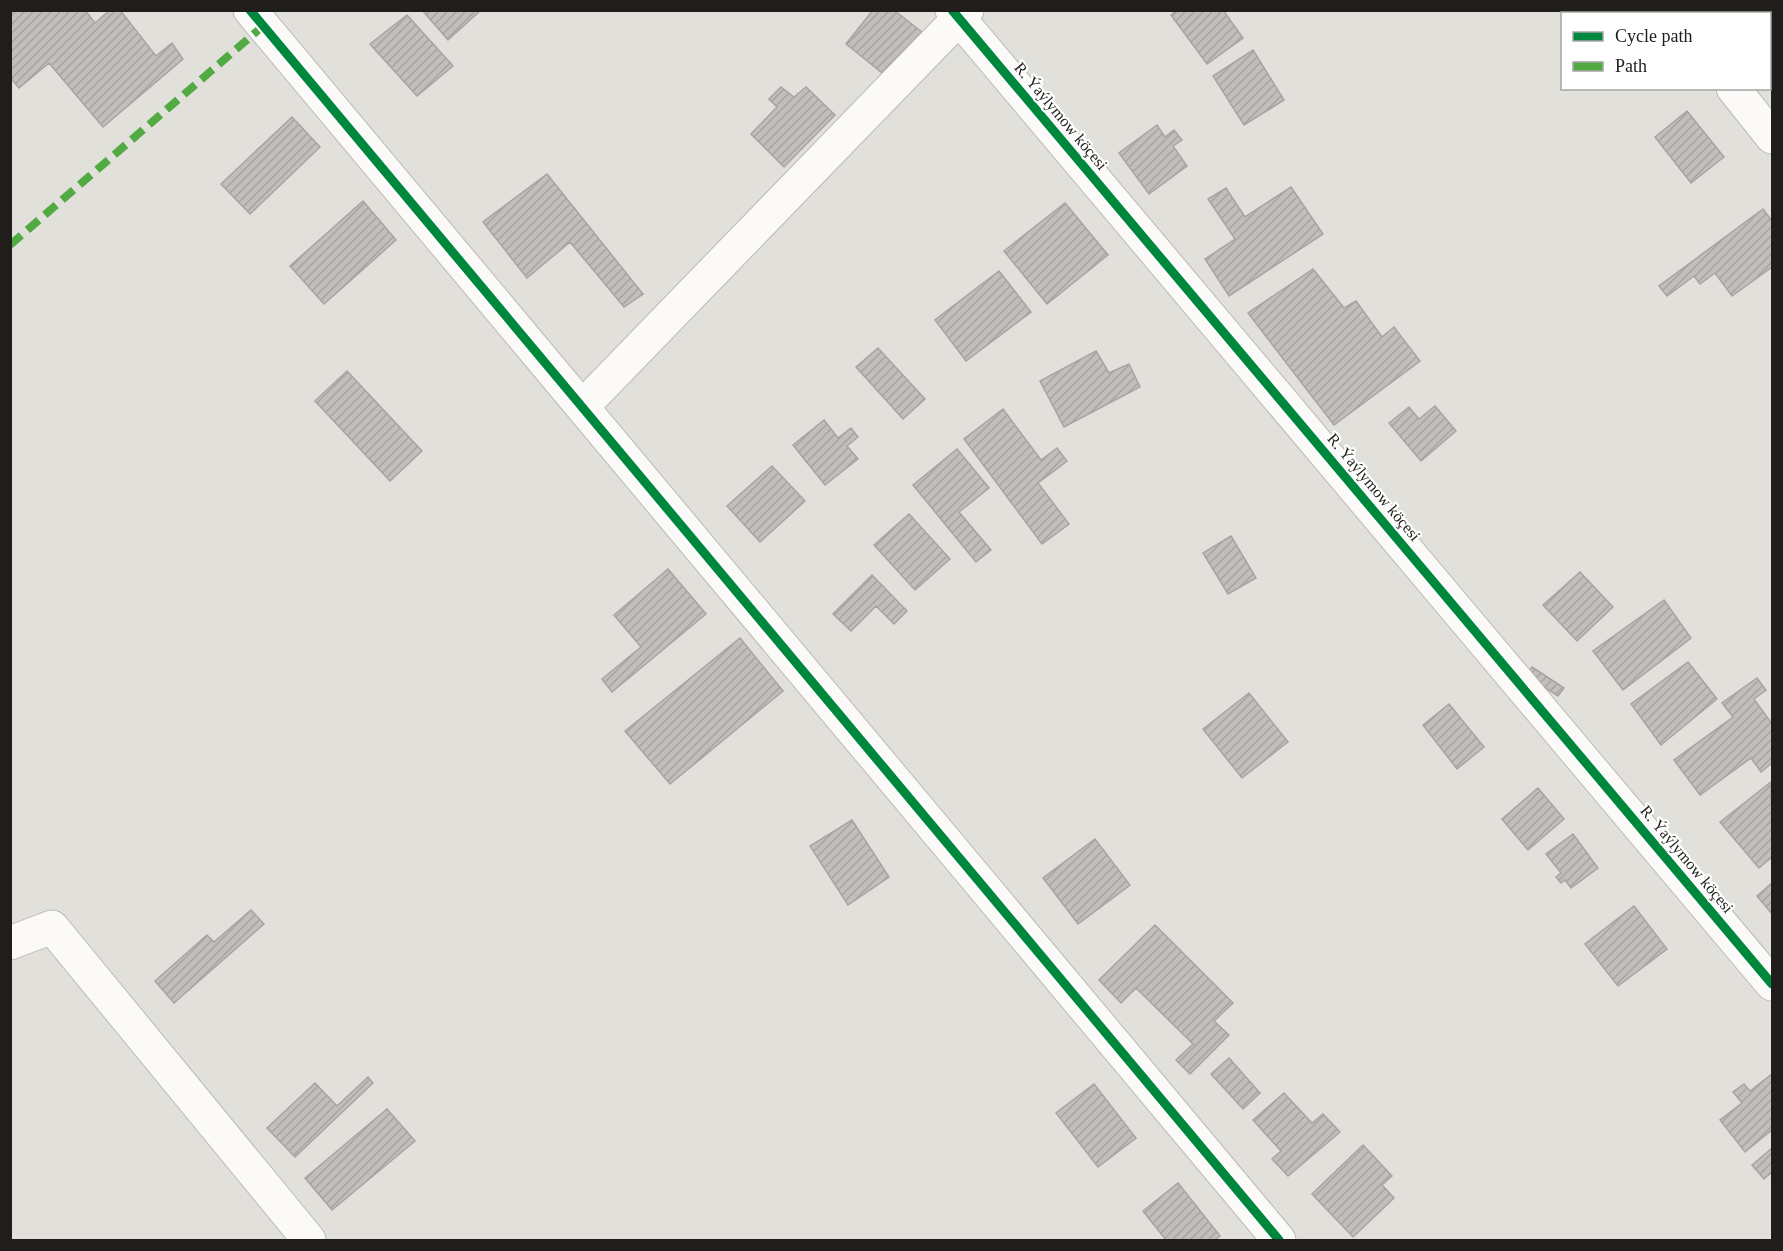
<svg xmlns="http://www.w3.org/2000/svg" width="1783" height="1251" font-family="'Times New Roman',serif">
	<defs>
		<pattern id="building-hatch" width="6" height="6" patternUnits="userSpaceOnUse" patternTransform="scale(1.5)"><rect width="6" height="6" fill="#c2bebb"/><path d="M-1 1l2-2M0 6l6-6M5 7l2-2" fill="none" stroke="#a6a3a0"/></pattern>
	</defs>
	<rect width="100%" height="100%" fill="#e2e0da"/>
	<path fill="url(#building-hatch)" stroke="#a7a4a1" stroke-width="1.5" d="M10,10H85L95,23L110,10H120L156,56L172,43L183,59L103,127L49,63L19,88L10,77Z
		M422,10H481L448,40Z
		M873,10H894L923,33L887,77L846,44Z
		M1177,10H1223L1243,38L1207,64L1171,15Z
		M1583,10H1615L1618,14H1580Z
		M407,15L453,66L417,96L370,44Z
		M1253,50L1284,100L1244,125L1213,76Z
		M781,87L794,97L806,87L835,115L784,167L751,134L777,107L769,99Z
		M1687,111L1724,157L1691,183L1655,137Z
		M292,117L320,147L250,214L221,184Z
		M1157,125L1165,137L1174,130L1182,140L1173,146L1187,166L1149,194L1119,153Z
		M547,174L643,294L624,307L570,242L527,278L483,222Z
		M1291,187L1323,234L1229,296L1205,259L1235,239L1208,199L1226,188L1245,217Z
		M363,201L396,240L324,304L290,266Z
		M1065,203L1108,255L1047,304L1004,251Z
		M1763,209L1772,221V267L1732,296L1715,273L1700,284L1694,276L1667,296L1659,286Z
		M1313,269L1344,308L1356,301L1382,337L1394,327L1420,361L1334,425L1248,313Z
		M999,271L1031,312L966,361L935,320Z
		M878,348L925,399L903,419L856,367Z
		M1096,351L1109,373L1129,364L1140,387L1064,427L1040,381Z
		M347,371L422,451L390,481L315,401Z
		M1435,406L1456,431L1421,461L1389,423L1409,407L1419,419Z
		M1003,409L1041,460L1057,448L1067,461L1038,483L1069,524L1042,544L964,439Z
		M824,420L838,438L851,428L858,437L847,446L858,459L825,485L793,445Z
		M957,449L989,488L959,512L991,550L976,562L913,485Z
		M772,466L805,501L760,542L727,506Z
		M909,514L950,559L915,590L874,545Z
		M1231,536L1256,578L1228,594L1203,553Z
		M668,569L706,614L612,692L602,679L641,647L614,615Z
		M1580,572L1613,607L1577,641L1543,605Z
		M872,575L907,611L894,624L876,606L851,631L833,614Z
		M1664,600L1691,638L1623,690L1593,651Z
		M740,638L783,691L670,784L625,731Z
		M1688,662L1717,699L1661,745L1631,704Z
		M1532,667L1564,688L1558,696L1527,676Z
		M1757,678L1766,690L1754,699L1772,724V763L1761,772L1751,758L1700,795L1674,760L1733,717L1722,703Z
		M1249,693L1288,742L1242,778L1203,729Z
		M1449,704L1484,747L1457,769L1423,725Z
		M1771,782L1772,857L1759,868L1720,822Z
		M1538,788L1564,819L1528,850L1502,819Z
		M852,820L889,877L848,905L810,846Z
		M1573,834L1598,868L1571,888L1565,880L1561,883L1556,877L1561,873L1546,854Z
		M1095,839L1130,885L1078,924L1043,878Z
		M1772,883V914L1757,896Z
		M1634,906L1667,949L1618,986L1585,944Z
		M251,910L264,924L174,1003L155,981L207,935L214,942Z
		M1155,925L1233,1003L1214,1021L1229,1035L1190,1074L1176,1060L1193,1044L1136,988L1121,1003L1099,980Z
		M1229,1058L1260,1093L1243,1109L1211,1074Z
		M1772,1074V1130L1745,1152L1720,1120L1742,1103L1733,1092L1744,1084L1750,1091Z
		M368,1077L373,1083L295,1157L267,1128L315,1083L337,1106Z
		M1094,1084L1136,1138L1098,1167L1056,1113Z
		M1284,1093L1312,1123L1323,1114L1340,1132L1288,1176L1272,1159L1281,1151L1253,1120Z
		M387,1109L415,1141L332,1210L305,1178Z
		M1363,1145L1392,1176L1382,1185L1394,1198L1353,1237L1312,1194Z
		M1772,1148V1172L1764,1179L1752,1165Z
		M1178,1183L1220,1236L1215,1240H1166L1143,1211Z"/>
	<g fill="none" stroke-linecap="round" stroke-linejoin="round">
		<defs>
			<path id="minor" d="M250,10L1279,1240
				M952,10L1772,984
				M1668,10L1671,14
				M1733,88L1772,137
				M582,407L967,10
				M10,943L52,927L309,1240"/>
		</defs>
		<use href="#minor" stroke="#bbbab5" stroke-width="35"/>
		<use href="#minor" stroke="#fbfaf9" stroke-width="33"/>
		<path stroke="#52aa42" stroke-width="8" stroke-dasharray="15 8" stroke-linecap="butt" d="M10,245L263,26"/>
		<defs>
			<path id="cycleway" d="M250,10L1279,1240
				M952,10L1772,984"/>
		</defs>
		<use href="#cycleway" stroke="#fff" stroke-width="13"/>
		<use href="#cycleway" stroke="#00873e" stroke-width="9"/>
	</g>
	<g text-anchor="middle" dominant-baseline="central" stroke-width="4.5" stroke-linejoin="round" paint-order="stroke">
		<g font-size="16" fill="#1f1e1a" stroke="#fff">
			<text transform="translate(1061 116) rotate(50)">R. Ýaýlymow köçesi</text>
			<text transform="translate(1374 487) rotate(50)">R. Ýaýlymow köçesi</text>
			<text transform="translate(1687 859) rotate(50)">R. Ýaýlymow köçesi</text>
		</g>
	</g>
	<rect width="1783" height="1251" fill="none" stroke="#1f1e1a" stroke-width="24"/>
	<rect x="1561" y="12" width="210" height="78" fill="#ffffff" stroke="#a5a5a3" stroke-width="1.5"/>
	<rect x="1573" y="32" width="30" height="9" fill="#00873e" stroke="#a5a5a3" stroke-width="1.5"/>
	<text x="1615" y="42" font-size="18" fill="#1f1e1a">Cycle path</text>
	<rect x="1573" y="62" width="30" height="9" fill="#52aa42" stroke="#a5a5a3" stroke-width="1.5"/>
	<text x="1615" y="72" font-size="18" fill="#1f1e1a">Path</text>
</svg>
